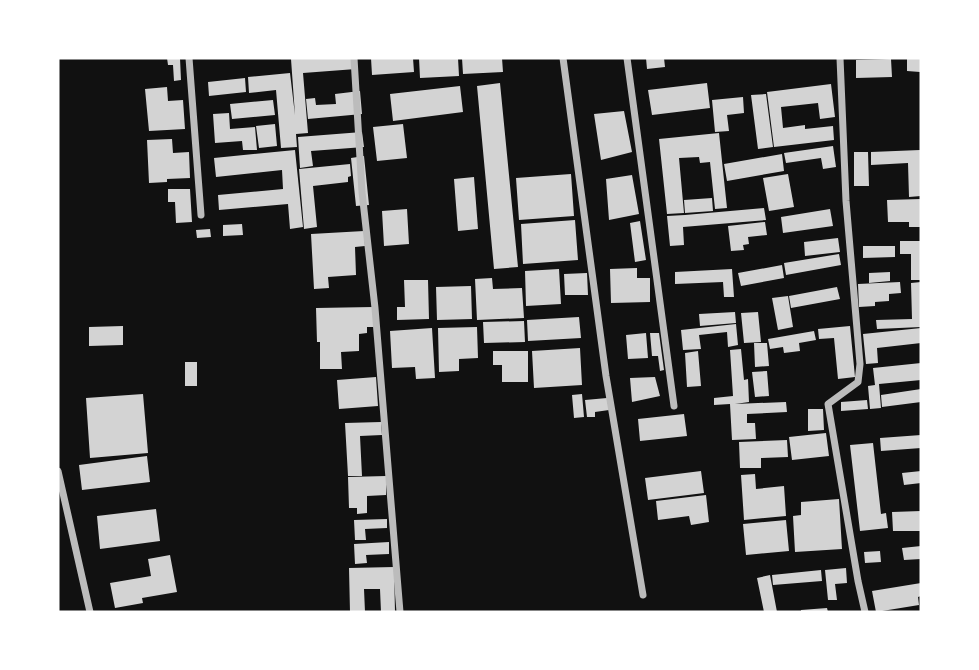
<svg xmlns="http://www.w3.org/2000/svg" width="979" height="670" font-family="Mulish,sans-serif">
	<rect width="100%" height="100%" fill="#111"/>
	<path fill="#d3d3d3" d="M167,58H180L181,80L174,81L173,65H168Z
		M305,58H355L356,69L303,73L308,133L296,134L297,147L281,148L276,90L249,93L248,77L290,73L295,115L291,59Z
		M371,58H413L414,72L372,75Z
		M419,58H458L459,76L420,78Z
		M462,58H502L503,72L463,74Z
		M646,58H664L665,67L647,69Z
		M907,58H920V72L907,71Z
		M891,59L892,77L856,78V60Z
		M245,78L246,92L209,96L208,82Z
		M500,83L518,267L494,269L477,86Z
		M707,83L710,108L652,115L648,90Z
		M831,84L835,117L820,119L818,103L781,107L783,128L805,125V129L833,126L834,140L774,147L767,92Z
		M460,86L463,112L393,121L390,94Z
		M167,87L168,101L183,100L185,129L149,131L145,89Z
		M360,91L362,114L308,119L306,99L315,98L316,105L336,104L335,94Z
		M766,94L773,147L758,149L751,95Z
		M743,97L744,113L727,115L729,131L715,132L712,100Z
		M273,100L275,115L232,119L230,104Z
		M624,111L632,152L601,160L594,114Z
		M229,113L230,129L255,127L257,150H243L242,141L215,143L213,114Z
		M275,124L277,146L259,148L256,126Z
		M403,124L407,158L377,161L373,127Z
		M362,132L364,147L311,151L313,166L300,168L298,137Z
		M719,133L727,208L715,209L710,162L700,163L699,157L679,158L684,213L667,214L659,139Z
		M172,139L173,153L189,152L190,178L167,179V182L149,183L147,140Z
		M833,146L836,167L823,169L821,158L786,163L784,153Z
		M295,150L303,227L290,229L288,204L219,210L218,195L283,189L282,170L216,177L214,158Z
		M920,150L921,196L909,197L908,163L871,165V152Z
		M854,152H868L869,186H854Z
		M782,154L784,171L727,181L724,164Z
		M364,156L369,205L356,206L351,158Z
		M350,164L351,176L348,177V182L313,186L317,227L304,229L299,169Z
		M571,174L574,216L519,220L516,178Z
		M788,174L794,207L769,211L763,178Z
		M632,175L639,214L609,220L606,179Z
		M474,177L478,229L458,231L454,179Z
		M168,189H190L192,222L176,223L175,202H168Z
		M712,198L713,211L685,213L684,200Z
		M921,199V227H909V222H888L887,200Z
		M764,208L766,220L683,227L684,245L670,246L667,216L685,215V216V215Z
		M407,209L409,244L384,246L382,211Z
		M830,209L833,226L783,233L781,217Z
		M575,220L578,260L523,264L521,224Z
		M640,221L646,260L635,262L630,223Z
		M765,222L767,235L748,237L749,244L743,245L744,250L731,251L728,226Z
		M242,224L243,235L223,236V225Z
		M210,229L211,237L197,238L196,230Z
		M364,231L365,246L355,247L356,275L328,277L329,288L314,289L311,234Z
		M838,238L840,252L805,256L804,242Z
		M900,241H921V280H911V254H900Z
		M863,246H895V257L863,258Z
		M839,254L841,265L786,275L784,263Z
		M782,265L784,278L741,286L738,273Z
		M637,268V278H650V302L611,303L610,269Z
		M559,269L561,304L526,306L525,271Z
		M732,269L734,297H724L723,282L675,284V272Z
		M890,272V281L869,283V273Z
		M587,273L588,295H565L564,274Z
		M492,278L493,289L522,288L524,318L477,320L475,279Z
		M404,280H428L429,319L397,320V307H405Z
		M900,282L901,293L889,294V301L875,302V306L859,307L858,284Z
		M921,282V327L877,329L876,320L912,319L911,283Z
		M471,286L472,319L437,320L436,287Z
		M837,287L840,299L791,308L789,296Z
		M788,296L793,327L778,330L772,298Z
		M373,307V327H367V333L359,334V351L341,352L342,369H320V342H317L316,308Z
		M735,312L736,323L700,326L699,314Z
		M758,312L761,342L744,343L741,313Z
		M579,317L581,338L528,341L527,320Z
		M524,321L525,342L484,343L483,322Z
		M736,324L738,345L728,347L727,332L699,335L701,349L683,350L681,330Z
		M123,326V345L89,346V327Z
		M850,326L855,377L838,379L834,338L819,339L818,329Z
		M477,327L478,358L459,359V371L439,372L438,328Z
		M432,328L435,378L416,379L415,367L392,368L390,331Z
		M921,328V343L877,348L878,363L866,364L863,334Z
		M814,331L816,340L799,343L800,351L784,353L783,347L770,349L768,339Z
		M646,333L648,358L628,359L626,335Z
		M650,333H659L664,370L660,371L658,356H652Z
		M754,343H767L769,366L755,367Z
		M580,348L582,385L534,388L532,351Z
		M741,349L744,380L748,379L749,402L735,404L786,402L787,412L747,414V423H755L756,439L732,440L730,404L714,405V398L733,396L730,350Z
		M493,351H528V382H502V365H493Z
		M698,351L701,386L687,387L685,353Z
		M185,362H197V386H185Z
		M921,363V380L879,384L881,408L870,409L868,386L875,385L873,368Z
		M767,371L769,396L755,397L752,372Z
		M376,377L378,406L339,409L337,380Z
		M655,377L660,396L632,402L630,378Z
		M921,389V402L882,407L881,395Z
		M143,394L148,453L90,458L86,398Z
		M582,394L584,417L574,418L572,395Z
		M607,398L609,410L595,412V417H587L585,400Z
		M867,400L868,409L841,411V402Z
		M808,409H823L824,430L808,431Z
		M684,414L687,436L640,441L638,419Z
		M381,422L382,435L360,436L362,476H348L345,423Z
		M826,433L829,456L792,460L789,437Z
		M921,435V448L881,451L880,438Z
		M787,440L788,457L761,458V468H740L739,442Z
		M873,443L881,514L886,513L888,528L860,531L850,445Z
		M147,456L150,482L82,490L79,465Z
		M701,471L704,493L648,500L645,478Z
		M921,471V483L904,485L902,473Z
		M755,474L756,489L784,486L786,516L744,520L741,475Z
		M386,476V495L367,496V513L357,514V508H349L348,477Z
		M706,495L709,522L691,525L689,516L658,520L656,501Z
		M839,499L842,549L795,552L793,516L801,515V502Z
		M156,509L160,541L100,549L97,516Z
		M921,511V531H893L892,512Z
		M387,519V528L365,529L366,540H355L354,520Z
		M786,520L789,551L746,555L743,524Z
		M389,542V554L366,555L367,563L355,564L354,544Z
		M921,546V559L904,560L902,548Z
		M880,551L881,562L865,563L864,552Z
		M170,555L177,592L142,598L143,603L115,608L110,583L151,576L148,559Z
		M394,567L395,612H381L380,589H364L365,612H350L349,568Z
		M846,568L847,583L835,584L837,600H828L825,570Z
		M821,570L822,581L773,585L772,575Z
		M770,575L777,612H764L757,578Z
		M921,583V596L918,597L919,605L876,612L872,591Z
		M827,608L828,612H801V610Z"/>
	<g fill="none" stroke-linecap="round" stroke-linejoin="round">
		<path stroke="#bcbcbc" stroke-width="7" d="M189,58L201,215
			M354,58L362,192L375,308L400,612
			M563,58L606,376L643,595
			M627,58L674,406
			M840,58L846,201L860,364L858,382L828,404L858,581L865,612
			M58,471L90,612"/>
	</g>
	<rect width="979" height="670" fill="none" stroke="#ffffff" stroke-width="119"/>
</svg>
